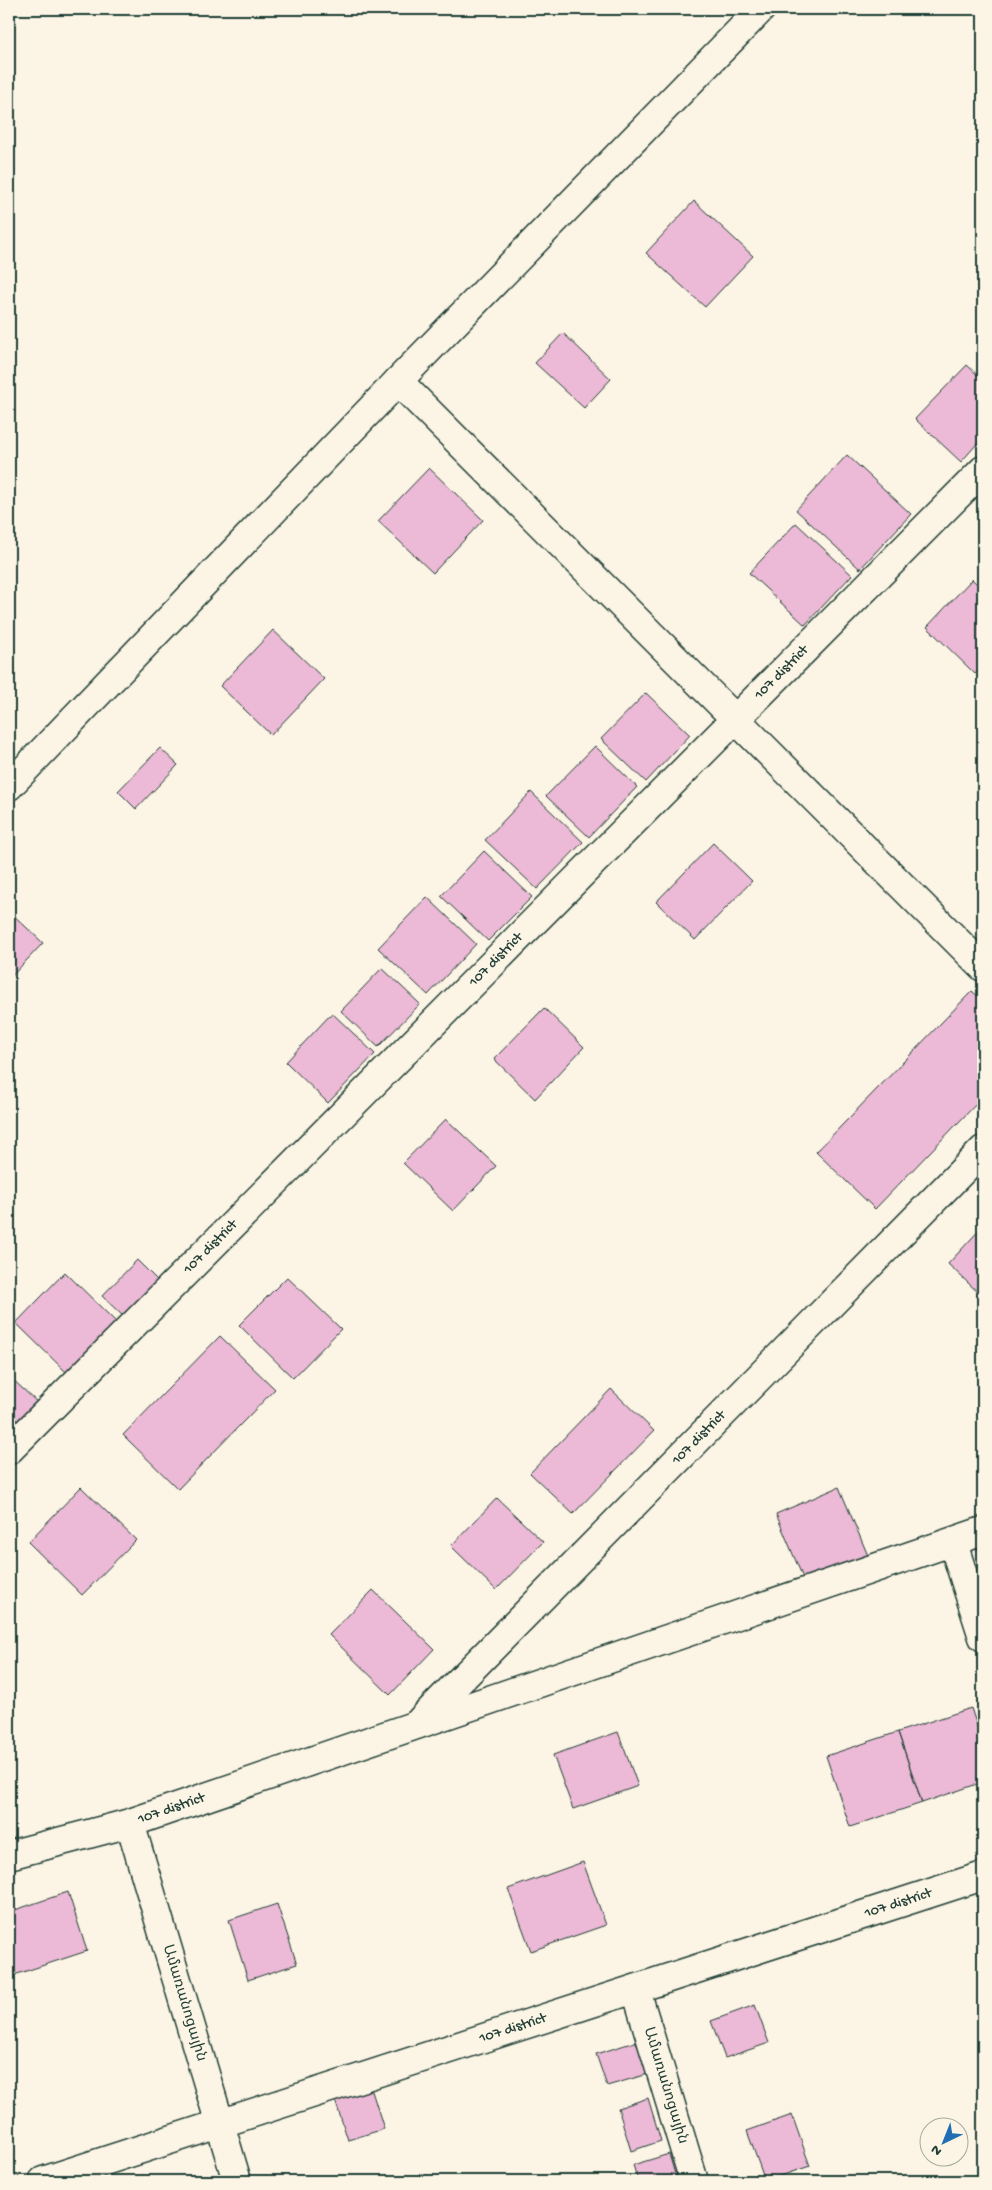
<svg xmlns="http://www.w3.org/2000/svg" width="992" height="2190" font-family="'Gochi Hand','Noto Sans Armenian',sans-serif">
	<rect width="100%" height="100%" fill="#fcf5e5"/>
	<filter id="ink" filterUnits="userSpaceOnUse"><feTurbulence type="fractalNoise" baseFrequency=".02" numOctaves="2"/><feDisplacementMap in="SourceGraphic" scale="10" xChannelSelector="R" yChannelSelector="G"/><feConvolveMatrix kernelMatrix="1 2 1 2 8 2 1 2 1" color-interpolation-filters="sRGB"/></filter>
	<g filter="url(#ink)">
		<path fill="#ecb9d6" stroke="#1f3d34" d="M694,201L753,256L705,307L646,253Z
			M563,333L611,379L584,408L535,363Z
			M967,365L983,380V437L961,462L915,419Z
			M847,455L911,514L860,569L796,510Z
			M429,468L483,520L433,573L378,521Z
			M796,523L852,575L805,625L749,573Z
			M972,579L983,590V666L975,674L927,627Z
			M273,630L324,679L271,735L220,686Z
			M646,693L690,735L646,782L601,739Z
			M595,746L637,787L589,837L546,796Z
			M160,748L178,765L136,809L118,791Z
			M531,792L583,842L537,889L485,840Z
			M713,843L752,881L695,940L656,902Z
			M484,851L532,897L488,941L441,896Z
			M427,897L476,944L428,995L378,948Z
			M9,911L43,943L9,979Z
			M382,968L420,1004L378,1047L341,1011Z
			M972,991L983,1001V1097L875,1209L816,1152Z
			M544,1008L584,1047L535,1099L494,1059Z
			M332,1013L375,1054L328,1103L286,1062Z
			M446,1119L496,1166L453,1211L403,1163Z
			M983,1226V1297L948,1264Z
			M137,1260L159,1282L125,1318L102,1296Z
			M65,1272L116,1322L67,1373L16,1323Z
			M287,1277L341,1329L293,1378L239,1325Z
			M220,1336L275,1389L178,1489L123,1435Z
			M9,1376L37,1402L13,1426L9,1422Z
			M611,1389L654,1431L573,1514L530,1473Z
			M81,1487L136,1540L82,1595L28,1542Z
			M839,1487L869,1558L806,1585L776,1514Z
			M497,1498L543,1542L496,1590L451,1546Z
			M373,1590L434,1649L390,1695L329,1635Z
			M971,1708L983,1744V1782L922,1803L898,1732Z
			M618,1732L638,1786L573,1809L553,1755Z
			M898,1732L922,1803L850,1827L826,1756Z
			M583,1862L606,1925L531,1951L508,1889Z
			M68,1892L87,1951L14,1975L9,1958V1912Z
			M277,1904L297,1964L248,1980L229,1920Z
			M755,2005L769,2043L725,2058L711,2021Z
			M638,2041L648,2074L607,2086L596,2054Z
			M371,2088L384,2129L348,2140L335,2100Z
			M648,2098L661,2141L631,2151L618,2108Z
			M792,2115L810,2166L765,2181L747,2131Z
			M669,2154L677,2181H638L633,2165Z"/>
		<g fill="none" stroke-linecap="round" stroke-linejoin="round">
			<defs>
				<g id="street">
					<path d="M398,381L983,967"/>
					<path d="M9,786L398,381L761,9"/>
					<path id="s1" d="M9,1450L983,470"/>
					<path d="M953,1543L983,1637"/>
					<path id="s2" d="M421,1720L983,1150"/>
					<path id="s3" d="M130,1823L237,2181"/>
					<path id="s4" d="M9,1855L130,1823L983,1531"/>
					<path id="s5" d="M636,1990L694,2181"/>
					<path id="s6" d="M43,2181L983,1876"/>
				</g>
			</defs>
			<use href="#street" stroke="#1f3d34" stroke-width="31"/>
			<use href="#street" stroke="#fcf5e5" stroke-width="28"/>
		</g>
	</g>
	<g text-anchor="middle" dominant-baseline="central" stroke-width="4" stroke-linejoin="round" paint-order="stroke">
		<g font-size="15" fill="#1f3d34" stroke="#fcf5e5">
			<text stroke="none"><textPath href="#s1" startOffset="1096">107 district</textPath></text>
			<text stroke="none"><textPath href="#s1" startOffset="691">107 district</textPath></text>
			<text stroke="none"><textPath href="#s1" startOffset="286">107 district</textPath></text>
			<text stroke="none"><textPath href="#s2" startOffset="396">107 district</textPath></text>
			<text stroke="none"><textPath href="#s4" startOffset="169">107 district</textPath></text>
			<text stroke="none"><textPath href="#s6" startOffset="899">107 district</textPath></text>
			<text stroke="none"><textPath href="#s3" startOffset="188">Ամառանոցային</textPath></text>
			<text stroke="none"><textPath href="#s6" startOffset="494">107 district</textPath></text>
			<text stroke="none"><textPath href="#s5" startOffset="100">Ամառանոցային</textPath></text>
		</g>
	</g>
	<rect width="992" height="2190" fill="none" stroke="#fcf5e5" stroke-width="30"/>
	<rect x="15" y="15" width="962" height="2160" fill="none" stroke="#1f3d34" stroke-width="2" filter="url(#ink)"/>
	<g transform="translate(944 2142) rotate(223)"><circle r="24" fill="#fcf5e5" stroke="#a4ab9e"/>
	<path d="M0-4L9 19L0 12L-9 19Z" fill="#1f6fb2"/>
	<text y="-8" font-size="14" font-weight="bold" text-anchor="middle" fill="#1f3d34">N</text>
	</g>
</svg>
